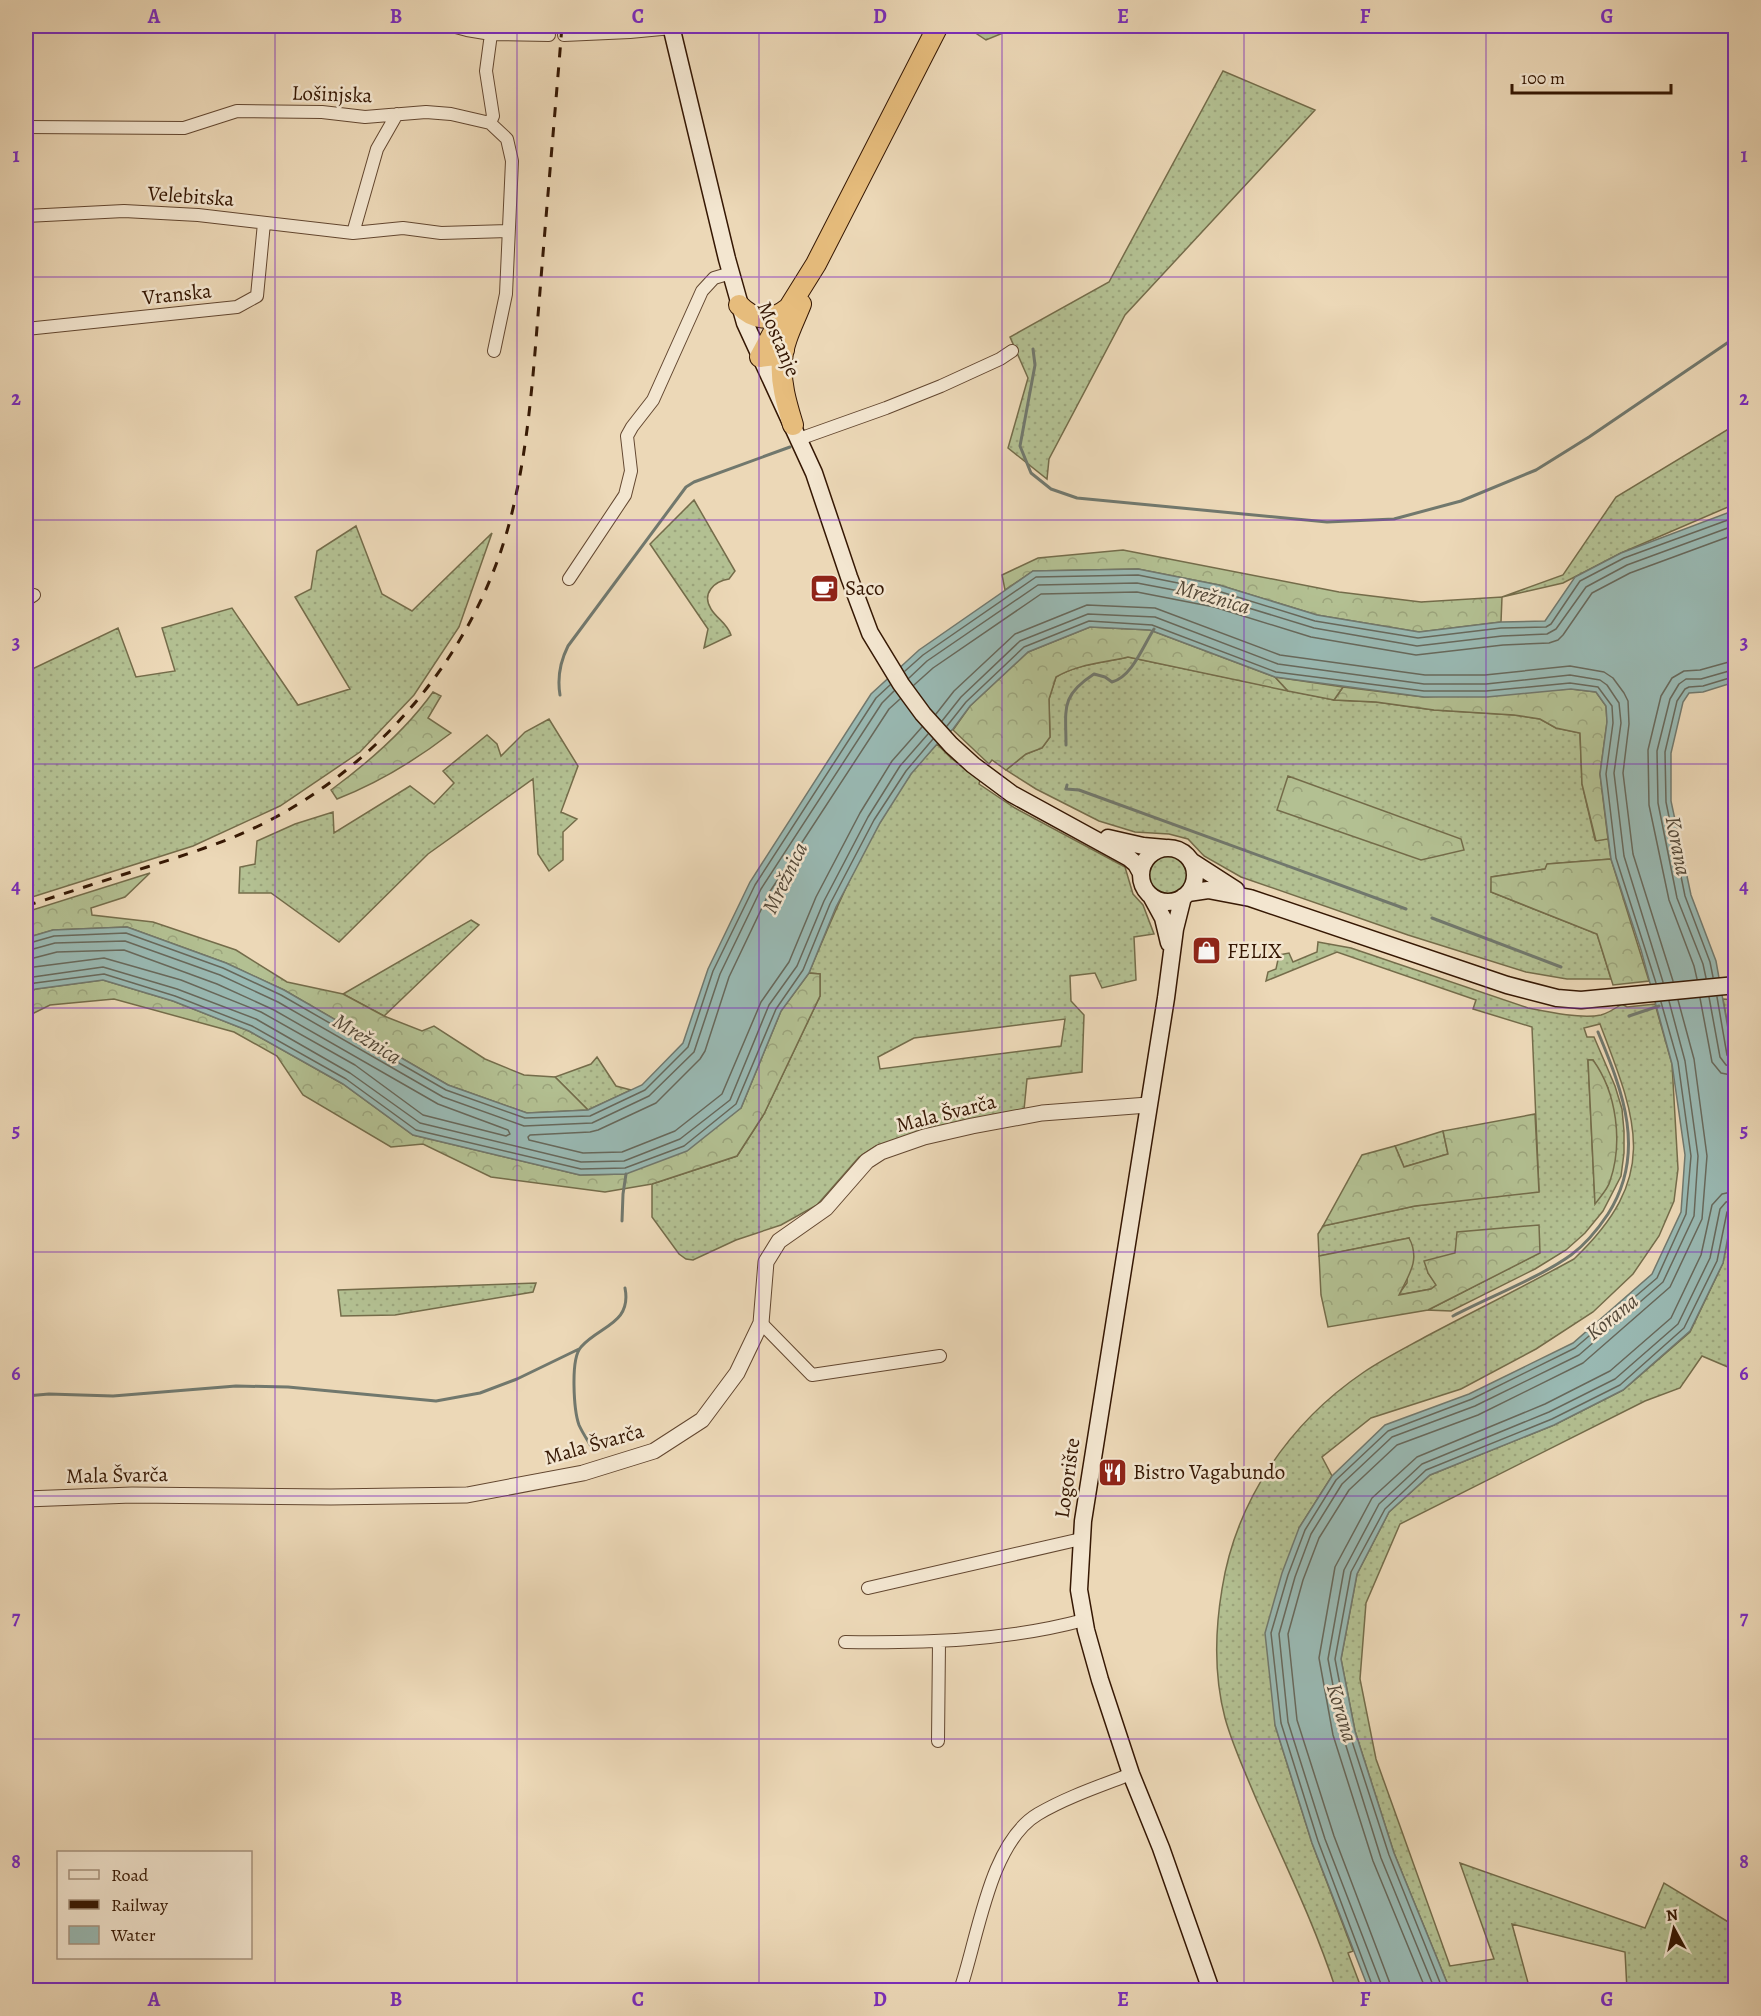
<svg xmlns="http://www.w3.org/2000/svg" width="1761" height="2016" font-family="Alegreya,serif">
	<defs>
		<pattern id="grass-dots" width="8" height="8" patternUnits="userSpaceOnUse" patternTransform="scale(1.5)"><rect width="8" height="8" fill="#b3c092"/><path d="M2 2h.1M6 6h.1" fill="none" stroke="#9ba47c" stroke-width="1.8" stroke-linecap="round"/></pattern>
		<pattern id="forest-crowns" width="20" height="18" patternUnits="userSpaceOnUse" patternTransform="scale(1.5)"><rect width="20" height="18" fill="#b3c092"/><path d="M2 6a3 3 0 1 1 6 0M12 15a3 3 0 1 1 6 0" fill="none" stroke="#9ba47c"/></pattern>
		<pattern id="wetland-marsh" width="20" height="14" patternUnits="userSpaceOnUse" patternTransform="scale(1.5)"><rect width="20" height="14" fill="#b3c092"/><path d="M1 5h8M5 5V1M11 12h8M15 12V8" fill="none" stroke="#9ba47c"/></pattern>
	</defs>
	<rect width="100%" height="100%" fill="#ecd8b7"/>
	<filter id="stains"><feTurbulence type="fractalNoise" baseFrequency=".00333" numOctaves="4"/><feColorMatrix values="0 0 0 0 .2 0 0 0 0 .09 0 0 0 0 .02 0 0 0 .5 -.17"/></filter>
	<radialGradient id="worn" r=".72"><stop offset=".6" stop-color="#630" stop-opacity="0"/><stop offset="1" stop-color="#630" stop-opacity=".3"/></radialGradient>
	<path fill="url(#grass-dots)" stroke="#746c4a" stroke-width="1.5" fill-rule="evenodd" d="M965,26H1020L986,40Z
		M1223,71L1315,110L1125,315L1049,459L1047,479L1008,448L1028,378L1010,337L1109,282Z
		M1735,425V504L1621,553L1563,583L1502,597L1563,575L1616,497Z
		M694,500L735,571L729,579C715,581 701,593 711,609C717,619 727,623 731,635L704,648L708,629L650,544Z
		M356,526L382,594L412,611L492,533L459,627L414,695L360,752L280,806L193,846L26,899V672L118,628L136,677L175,671L162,628L232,608L298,705L350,689L295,597L311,589L317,551Z
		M1128,657L1334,700L1376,702L1434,710L1514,715L1540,719L1556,728L1580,733L1582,784L1595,840L1608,839L1611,859L1548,864L1545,869L1492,877L1491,892L1597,934L1611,979H1567L1526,972L1408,935L1241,877L1204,856L1188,839L1169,834L1135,832L1099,821L1036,789L1006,770L1026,754L1042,748L1050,737L1049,699L1056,677C1078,664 1103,663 1128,657Z
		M549,719L578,766L561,812L577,819L563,832V860L549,871L538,854L533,779L428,854L339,942L271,893H239L240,867L255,864L257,841L295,824L333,812L334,833L410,786L434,804L454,783L443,771L487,735L497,744L501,756L525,732Z
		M937,744L951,758L980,780L979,784L1015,808L1125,867L1133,894L1143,905L1154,934L1134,937L1136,980L1102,988L1095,973L1070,976L1071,1001L1084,1015L1082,1072L1027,1079L1024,1110L922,1131L876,1146L859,1157L817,1205L781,1225L736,1240L693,1260L686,1259L679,1254L652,1217V1184L737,1156L764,1114L820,996V974L809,973C837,905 867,836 910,775C918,764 928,754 937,744ZM1065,1019L1061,1046L880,1069L878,1057L914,1038Z
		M1147 875a21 21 0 1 1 42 0a21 21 0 1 1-42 0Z
		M471,920L479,925L384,1016L343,994Z
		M1318,942L1351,948L1528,1008C1548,1012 1581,1019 1601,1015C1608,1013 1616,1008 1622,1004L1627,1007L1655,1004L1672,1064L1678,1169L1674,1201L1659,1236L1633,1274L1593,1312L1536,1349L1461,1389L1371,1418L1322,1457L1332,1476L1299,1528L1275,1725L1312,1843L1353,1951L1348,1953L1362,1990H1336C1315,1925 1285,1864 1257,1801C1246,1774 1233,1747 1225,1718C1214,1676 1215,1631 1222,1589C1236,1500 1290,1422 1364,1372C1383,1359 1405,1348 1425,1337C1474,1311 1525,1286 1574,1259C1660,1177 1638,1123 1600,1024L1584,1028L1587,1037H1594L1615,1086L1622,1109L1624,1131V1153L1621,1176L1603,1211L1585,1233L1566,1250L1535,1269L1451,1311L1428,1310L1539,1253H1455L1428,1273L1437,1285L1431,1289L1398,1295L1407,1283L1409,1238L1319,1256L1318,1234L1323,1226L1415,1206L1539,1191L1532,1027L1473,1009L1476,1000L1337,952L1266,981L1268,972L1276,969L1279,955L1289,953L1293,962L1317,952ZM1588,1060H1593L1608,1088L1595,1204Z
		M1723,999L1735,1000V1092L1734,1062Z
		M597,1057L616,1086L631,1090L588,1110L555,1077L591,1064Z
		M1443,1131L1448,1154L1404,1167L1395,1146Z
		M1735,1200V1370L1702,1356L1680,1388L1645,1401L1400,1524L1366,1603L1360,1679L1376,1759L1450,1966L1494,1959L1460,1863L1645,1928L1664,1883L1735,1926V1990H1627L1625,1952L1512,1924L1530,1990H1450L1394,1853L1355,1731L1341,1659L1357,1574L1389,1512L1430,1475L1554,1425L1623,1390L1690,1332L1723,1263Z
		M536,1283L533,1292L395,1315L341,1316L338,1290Z"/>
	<path fill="url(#forest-crowns)" stroke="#746c4a" stroke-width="1.5" d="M1123,550L1339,592L1421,602L1502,597L1501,622L1419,632L1317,615L1219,585L1138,569L1033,571L1005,590L1002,575L1038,558Z
		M1090,627L1150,630L1275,677L1288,691L1128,657C1103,663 1078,664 1056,677L1049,699L1050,737L1042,748L1026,754L1006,770L992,760L989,764L953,730L970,706L1028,652Z
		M1343,687L1424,697L1571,689L1596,692L1606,706L1607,722L1600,774L1608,839L1596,841L1582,784L1580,733L1556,728L1540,719L1514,715L1434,710L1376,702L1334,700Z
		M433,692L441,696L428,718L451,733C416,760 378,783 337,799L331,790C369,762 406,730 433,692Z
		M1288,776L1461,839L1464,850L1421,860L1277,810Z
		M1611,859L1649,981L1613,985L1597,934L1491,892V877L1545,869L1547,864Z
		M150,873L125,897L91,908L92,915L153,922L236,950L287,982L343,994L384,1016L422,1031L434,1026L485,1059L524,1075L555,1077L588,1110L527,1113L448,1085L284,990L226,963L127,927L53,930L26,938V912Z
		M809,973L820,974V996L764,1114L737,1156L652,1184L605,1192L491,1177L423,1144L391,1147L303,1095L277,1056L234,1032L114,999L50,1005L26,1017V992L36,989L103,980L173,1001L249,1031L343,1084L413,1135L580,1175L626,1174L741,1108L781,1011Z
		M1588,1060H1593C1617,1093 1623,1143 1610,1181C1608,1189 1600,1197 1595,1204Z
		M1535,1114L1539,1192L1415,1206L1323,1226L1362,1155L1395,1146L1404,1167L1448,1154L1443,1131Z
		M1539,1225L1540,1253L1428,1310L1328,1327L1321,1295L1319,1256L1409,1238C1421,1260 1408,1276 1399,1295L1431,1289L1436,1285L1428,1273L1424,1261L1455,1253L1457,1232Z"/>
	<path fill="url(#wetland-marsh)" stroke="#746c4a" stroke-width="1.5" d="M1275,677L1343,687L1334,700L1288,691Z"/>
	<path fill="#99b9b3" stroke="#71786d" stroke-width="1.5" d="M1735,510V682L1703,692L1689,693L1683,702L1671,753V801L1691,895L1716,961L1734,1062L1735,1200L1723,1263L1690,1331L1623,1390L1554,1425L1430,1475L1389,1512L1357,1574L1341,1659L1355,1731L1394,1853L1450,1990H1369L1312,1843L1275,1725L1265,1633L1282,1573L1299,1528L1332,1476L1385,1425L1469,1394L1573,1343L1652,1274L1681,1212L1685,1155L1672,1064L1641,950L1611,859L1600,774L1607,722L1606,706L1596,692L1571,689L1487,697H1424L1275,677L1150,630L1090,627L1028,652L970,706L953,729L937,744L911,774L880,823L836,907L809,973L781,1011L741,1108L687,1151L626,1174L580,1175L413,1135L343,1084L249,1031L173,1001L103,980L36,989L26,992V938L53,930L127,927L226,963L284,990L448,1085L527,1113L588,1110L642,1085L683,1043L708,969L750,882L871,694L919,650L1033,571L1138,569L1219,585L1317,615L1419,632L1501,622L1545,621L1575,577L1621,553Z"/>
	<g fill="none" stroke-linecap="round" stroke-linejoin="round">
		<path stroke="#67685b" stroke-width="1.5" d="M905,671L923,655L1036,577L1138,575L1218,591L1315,621L1418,638L1501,628L1546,627L1551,624L1580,581L1624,558L1736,517
			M909,678L927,661L1038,585L1137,583L1216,598L1314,628L1417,646L1502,636L1547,634L1556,629L1586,587L1627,565L1736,525
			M914,685L933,668L1041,594L1137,592L1214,607L1311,637L1416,655L1503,645L1549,643L1558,640L1563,635L1592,593L1630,573L1736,534
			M900,699L889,709L769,893L729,977L705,1051L700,1059L656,1103L598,1130L590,1132L530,1135L528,1137L529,1140L583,1153L622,1152L675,1131L722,1094L761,1002L789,962L816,897L860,813L892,761L922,727
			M936,714L954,691L1015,634L1087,605L1155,608L1280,655L1425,675H1485L1570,666L1604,672L1613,678L1624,693L1628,701L1629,724L1623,773L1633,854L1673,981
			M942,721L961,697L1020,641L1088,614L1155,617L1278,664L1424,684H1486L1570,675L1600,680L1607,685L1619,703L1621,723L1614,773L1624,856L1663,982
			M947,726L966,702L1024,647L1089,621L1152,625L1276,672L1424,691H1486L1570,683L1598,687L1612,706L1613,723L1606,774L1616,858L1656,983
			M26,944L54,936L126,933L223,968L281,995L446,1090L525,1118L590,1116L645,1090L688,1047L713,971L755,885L876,698L890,685
			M26,951L55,943L125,941L220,975L278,1002L443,1097L524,1126L592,1123L649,1096L694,1052L720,974L761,889L882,703L894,691
			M26,960L57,952L124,950L217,984L274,1010L438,1104L508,1130L510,1134L506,1136L423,1115L355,1065L261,1012L181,980L104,958L26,968
			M1713,977L1710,962L1685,896L1666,802L1665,752L1677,701L1685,689L1689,687L1703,686L1736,676
			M26,978L103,967L177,989L256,1019L350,1073L420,1123L581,1162L624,1161L680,1139L730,1100L769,1005L797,966L824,901L868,817L900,766L928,734
			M1706,978L1703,964L1677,898L1658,803L1657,751L1670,699L1679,684L1686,679H1701L1736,669
			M1697,979L1694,966L1669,900L1649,805L1648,750L1661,696L1672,678L1684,671L1700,670L1736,660
			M26,986L35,983L104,974L175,996L252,1026L346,1079L416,1130L581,1169L625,1168L684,1146L736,1104L776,1009L803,970L830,904L874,820L906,771L933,739
			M1709,997L1720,1057L1726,1065L1736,1067
			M1717,997L1727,1055L1730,1059L1736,1060
			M1700,998L1712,1062L1721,1073L1736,1076
			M1374,1990L1318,1841L1281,1723L1271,1633L1288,1575L1305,1530L1336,1480L1388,1431L1472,1399L1575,1348L1657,1278L1686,1214L1691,1156L1678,1062L1661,1002
			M1382,1990L1381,1984L1325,1839L1288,1722L1279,1634L1295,1577L1311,1534L1342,1484L1392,1437L1475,1406L1579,1355L1663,1282L1694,1216L1698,1156L1685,1061L1669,1001
			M1391,1990L1389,1981L1334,1836L1297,1720L1288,1634L1303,1580L1319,1538L1349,1490L1397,1445L1478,1415L1583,1363L1670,1287L1702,1219L1707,1156L1694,1059L1678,1000
			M1426,1990L1373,1861L1333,1735L1319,1658L1335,1567L1372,1498L1417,1457L1545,1404L1610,1371L1671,1318L1701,1255L1712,1205L1722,1194L1736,1191
			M1435,1990L1381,1858L1342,1733L1328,1659L1344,1570L1379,1504L1422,1464L1549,1412L1615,1379L1678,1324L1710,1258L1720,1209L1726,1202L1736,1200
			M1443,1990L1389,1855L1349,1732L1335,1659L1351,1572L1385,1509L1426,1470L1552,1419L1620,1385L1684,1328L1717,1261L1727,1212L1731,1208H1736"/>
		<path stroke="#71786d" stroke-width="3" d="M1033,349L1035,365L1020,446L1031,473L1051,489L1077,498L1327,522L1394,519L1461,501L1536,470L1589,437L1736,337
			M560,695C557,677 560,662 568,646L686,487L694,482L790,447
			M1066,745C1066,709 1060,696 1094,674L1105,677L1112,682C1132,677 1143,646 1154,629
			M1067,785L1066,789L1079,790L1406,909
			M1432,918L1561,967
			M1629,1016L1659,1006
			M622,1221L623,1194L626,1174
			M1453,1316C1489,1297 1539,1278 1571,1255C1586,1244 1598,1229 1608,1214C1647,1153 1623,1092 1598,1032
			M26,1396L49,1394L113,1396L236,1386L288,1387L436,1401L480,1393L517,1379L579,1349
			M593,1450C589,1442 583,1434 579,1425C574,1411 570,1359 581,1347C599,1326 632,1324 625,1288"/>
		<defs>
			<path id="minor" d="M452,26L467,30L491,34
				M564,35L630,32L672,28
				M490,123L507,139L512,161L506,294L494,351
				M26,127L184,128L237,111L322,112L365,117L426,112L451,114L490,123L493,116L486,71L491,34L549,35
				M26,216L124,211L198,215L353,233L377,149L397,114
				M353,233L403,228L441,233L508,231
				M26,329L237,307L257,296L264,223
				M799,439L886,408L941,386L1000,359L1012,351
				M569,579L625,495L631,471L627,436L632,427L653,400L702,291L714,278L731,273
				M26,600L34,595
				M761,1323L812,1375L940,1356
				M868,1588L1081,1539
				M845,1642C926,1643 1006,1641 1084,1620
				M938,1741L939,1642
				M960,1990C978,1939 989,1843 1038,1814C1067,1797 1100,1786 1131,1774"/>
			<path id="tertiary" d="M26,1499L132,1495L331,1497L467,1495L583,1473L654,1451L702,1420L737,1373L761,1323L766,1262L779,1241L826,1208L867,1161L881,1152L924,1137L972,1126L1042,1113L1148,1105"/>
			<path id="secondary" d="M671,26L727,259L745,323L814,473L849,577L870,633L901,684L923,714L951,745L973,765L1012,794L1129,858L1136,864L1141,873
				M1108,838L1143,846L1165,848
				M1141 875a27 27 0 1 1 54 0a27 27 0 1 1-54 0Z
				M1191,861L1236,890
				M1188,893L1208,890L1250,898L1507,985L1557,998L1581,1000L1736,985
				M1151,896L1163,918L1169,943
				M1183,897L1175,929L1166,998L1083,1521L1079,1590L1086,1630L1100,1680L1131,1774L1161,1848L1211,1990"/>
			<path id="trunk" d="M739,305C753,320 771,322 787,309
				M784,350L775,355L760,357L773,333L816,264L938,26
				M793,425C787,405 780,383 782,361C783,342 794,322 801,304"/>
		</defs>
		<use href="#minor" stroke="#634730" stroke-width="14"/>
		<use href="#tertiary" stroke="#634730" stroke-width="17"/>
		<use href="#secondary" stroke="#351703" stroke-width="19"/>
		<use href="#trunk" stroke="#351703" stroke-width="22"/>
		<use href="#minor" stroke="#f3e6d0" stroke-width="12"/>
		<use href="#tertiary" stroke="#f3e6d0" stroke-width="15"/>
		<use href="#secondary" stroke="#f3e6d0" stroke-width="16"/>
		<use href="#trunk" stroke="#e6bc7c" stroke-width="20"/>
		<path stroke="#351703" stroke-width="3" stroke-dasharray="10 10" stroke-linecap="butt" d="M26,906C66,893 106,880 147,867C191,853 236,839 276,817C395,752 485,636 514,504C530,434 534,362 540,291C547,203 555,114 562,26"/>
	</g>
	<path fill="none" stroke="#7b2cbf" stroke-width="1.5" stroke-opacity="0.55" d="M275,26V1990M517,26V1990M759,26V1990M1002,26V1990M1244,26V1990M1486,26V1990M26,277H1736M26,520H1736M26,764H1736M26,1008H1736M26,1252H1736M26,1496H1736M26,1739H1736"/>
	<defs>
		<symbol id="cafe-square" viewBox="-11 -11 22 22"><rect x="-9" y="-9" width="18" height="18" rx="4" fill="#8f2418" stroke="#f3e6d0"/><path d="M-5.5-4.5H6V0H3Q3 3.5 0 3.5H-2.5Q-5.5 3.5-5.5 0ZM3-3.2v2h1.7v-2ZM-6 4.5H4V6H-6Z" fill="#fff"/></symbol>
		<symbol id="shop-square" viewBox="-11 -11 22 22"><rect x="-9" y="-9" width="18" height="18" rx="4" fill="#8f2418" stroke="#f3e6d0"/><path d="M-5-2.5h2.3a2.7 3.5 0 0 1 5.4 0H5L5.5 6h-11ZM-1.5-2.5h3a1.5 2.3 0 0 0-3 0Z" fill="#fff"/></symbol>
		<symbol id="restaurant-square" viewBox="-11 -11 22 22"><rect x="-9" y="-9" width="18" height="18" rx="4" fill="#8f2418" stroke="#f3e6d0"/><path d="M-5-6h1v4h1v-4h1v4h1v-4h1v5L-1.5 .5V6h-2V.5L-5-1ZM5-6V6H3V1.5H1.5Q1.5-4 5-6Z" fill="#fff"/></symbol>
	</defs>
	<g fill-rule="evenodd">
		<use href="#cafe-square" x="808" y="572" width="33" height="33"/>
		<use href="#shop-square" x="1190" y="934" width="33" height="33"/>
		<use href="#restaurant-square" x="1096" y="1456" width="33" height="33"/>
	</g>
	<g text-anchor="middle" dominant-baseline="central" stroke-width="5" stroke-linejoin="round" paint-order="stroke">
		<g font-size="21" fill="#351703" stroke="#f3e6d0">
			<text transform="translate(332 94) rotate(2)">Lošinjska</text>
			<text transform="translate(191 196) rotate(4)">Velebitska</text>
			<text transform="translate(177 294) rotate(-6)">Vranska</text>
			<text transform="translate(779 339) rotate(67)">Mostanje</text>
			<text transform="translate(946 1113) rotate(-14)">Mala Švarča</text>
			<text transform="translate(594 1444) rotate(-16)">Mala Švarča</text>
			<text transform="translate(117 1475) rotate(-1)">Mala Švarča</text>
			<text transform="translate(1067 1478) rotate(-82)">Logorište</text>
		</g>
		<g font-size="21" fill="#351703" stroke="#f3e6d0" text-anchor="start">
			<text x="845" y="588">Saco</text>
			<text x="1227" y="951">FELIX</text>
			<text x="1133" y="1472">Bistro Vagabundo</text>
		</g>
		<g font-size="22" font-style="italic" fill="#534838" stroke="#f3e6d0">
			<text transform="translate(1213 597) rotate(16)">Mrežnica</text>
			<text transform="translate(1678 846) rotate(79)">Korana</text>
			<text transform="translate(785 878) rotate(-64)">Mrežnica</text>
			<text transform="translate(367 1039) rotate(32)">Mrežnica</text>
			<text transform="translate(1612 1317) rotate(-39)">Korana</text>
			<text transform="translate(1342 1713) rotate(73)">Korana</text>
		</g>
	</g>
	<rect width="1761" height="2016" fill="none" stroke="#ecd8b7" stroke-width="66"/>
	<rect x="57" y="1851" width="195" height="108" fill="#f3e6d0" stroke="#a7937e" stroke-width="1.5"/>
	<rect x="69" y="1870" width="30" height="9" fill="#f3e6d0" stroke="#a7937e" stroke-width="1.5"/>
	<text x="111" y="1881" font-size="18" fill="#351703">Road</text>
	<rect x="69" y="1900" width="30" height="9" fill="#351703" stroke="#a7937e" stroke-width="1.5"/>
	<text x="111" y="1911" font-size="18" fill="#351703">Railway</text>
	<rect x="69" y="1926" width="30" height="18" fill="#99b9b3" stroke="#a7937e" stroke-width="1.5"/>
	<text x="111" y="1941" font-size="18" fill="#351703">Water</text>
	<g transform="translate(1674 1929) rotate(352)" stroke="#f3e6d0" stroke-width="4.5" paint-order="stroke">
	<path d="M0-4.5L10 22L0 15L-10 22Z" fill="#351703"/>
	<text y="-9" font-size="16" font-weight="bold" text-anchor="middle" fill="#351703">N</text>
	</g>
	<path d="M1512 84v9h159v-9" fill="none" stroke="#351703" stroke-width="3"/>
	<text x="1521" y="84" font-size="18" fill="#351703" stroke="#f3e6d0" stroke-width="4.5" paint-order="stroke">100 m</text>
	<rect x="33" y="33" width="1695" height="1950" fill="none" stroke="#7b2cbf" stroke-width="2"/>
	<g font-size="20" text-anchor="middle" font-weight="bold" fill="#7b2cbf">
		<text x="154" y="23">A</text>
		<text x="396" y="23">B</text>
		<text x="638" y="23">C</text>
		<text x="880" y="23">D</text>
		<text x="1123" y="23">E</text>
		<text x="1365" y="23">F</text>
		<text x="1607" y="23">G</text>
		<text x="16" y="162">1</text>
		<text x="1744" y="162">1</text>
		<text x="16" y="405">2</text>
		<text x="1744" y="405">2</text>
		<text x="16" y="649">3</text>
		<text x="1744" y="649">3</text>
		<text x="16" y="893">4</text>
		<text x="1744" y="893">4</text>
		<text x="16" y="1137">5</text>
		<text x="1744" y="1137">5</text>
		<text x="16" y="1380">6</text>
		<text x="1744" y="1380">6</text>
		<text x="16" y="1624">7</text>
		<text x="1744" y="1624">7</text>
		<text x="16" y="1868">8</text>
		<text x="1744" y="1868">8</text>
		<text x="154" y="2006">A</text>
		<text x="396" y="2006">B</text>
		<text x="638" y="2006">C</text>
		<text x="880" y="2006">D</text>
		<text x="1123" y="2006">E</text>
		<text x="1365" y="2006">F</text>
		<text x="1607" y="2006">G</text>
	</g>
	<rect width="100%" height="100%" filter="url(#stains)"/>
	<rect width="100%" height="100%" fill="url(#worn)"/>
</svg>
